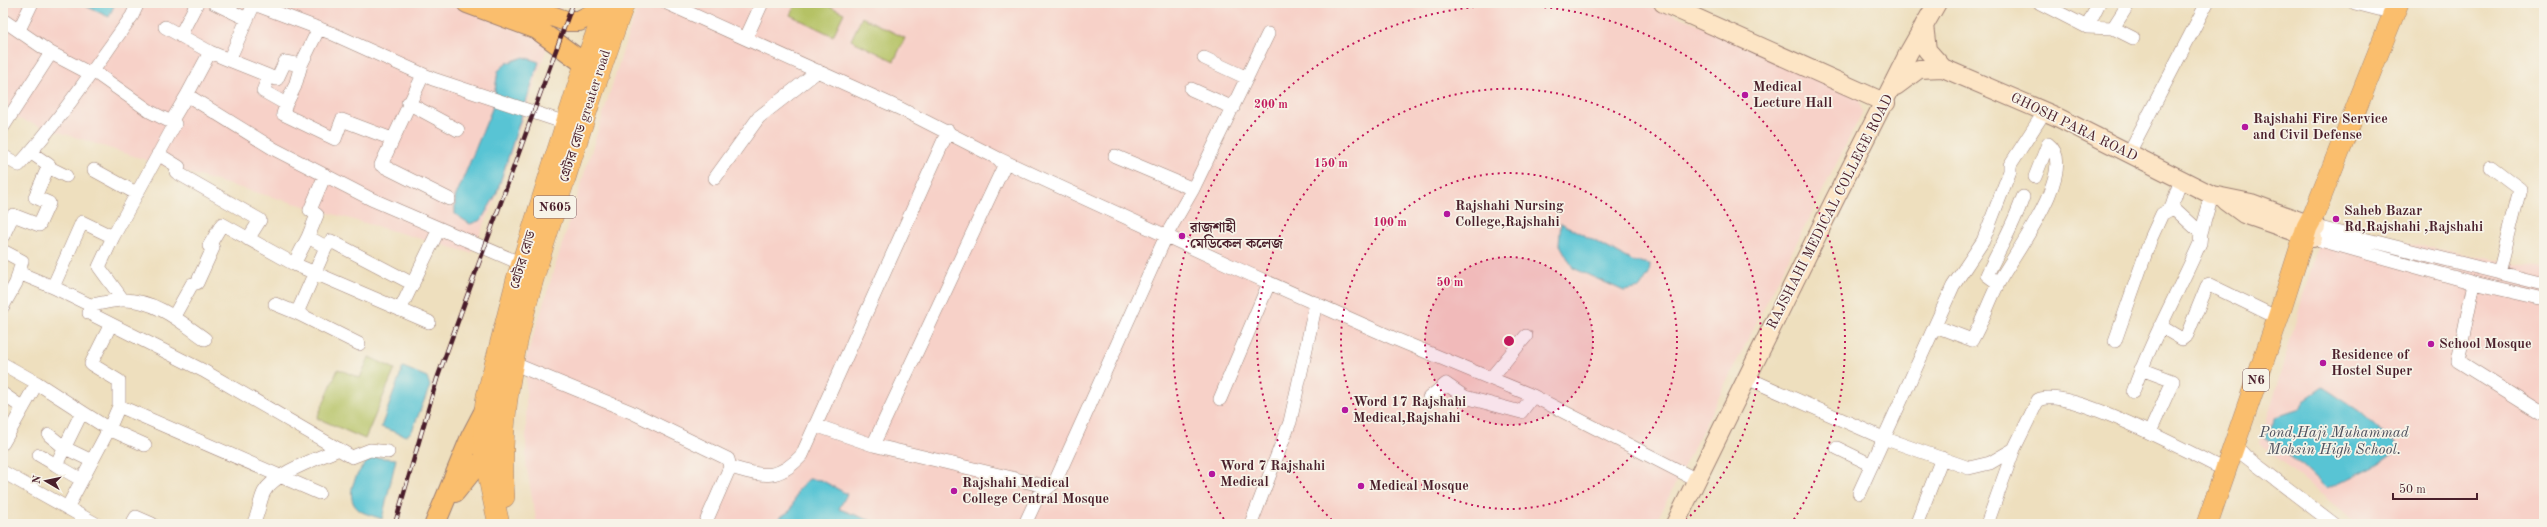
<svg xmlns="http://www.w3.org/2000/svg" width="2547" height="527" font-family="'Old Standard TT','Noto Serif Bengali',serif">
	<rect width="100%" height="100%" fill="#f7f3e8"/>
	<filter id="ink" filterUnits="userSpaceOnUse"><feTurbulence type="fractalNoise" baseFrequency=".025" numOctaves="2"/><feDisplacementMap in="SourceGraphic" scale="8" xChannelSelector="R" yChannelSelector="G"/><feConvolveMatrix kernelMatrix="1 2 1 2 8 2 1 2 1" color-interpolation-filters="sRGB"/></filter>
	<filter id="wash" filterUnits="userSpaceOnUse"><feTurbulence type="fractalNoise" baseFrequency=".012" numOctaves="4" result="noise"/><feDisplacementMap in="SourceGraphic" scale="16" xChannelSelector="R" yChannelSelector="G"/><feGaussianBlur stdDeviation="0.9" result="paint"/><feColorMatrix in="noise" values="0 0 0 0 0 0 0 0 0 0 0 0 0 0 0 0 0 1.4 0 .05"/><feComposite in="paint" operator="in"/></filter>
	<g filter="url(#wash)">
		<rect width="100%" height="100%" fill="#eedfbe"/>
		<path fill="#f7d1c8" d="M3,3H562L495,201L471,253L177,170L3,114Z
			M638,3H1644L1706,27L1859,98L1862,113L1655,524H537L526,465V359Z
			M2323,228L2544,269V524H2357L2260,443Z"/>
		<path fill="#b5c265" stroke="#807048" d="M796,3H823L844,13L833,36L790,15Z
			M862,17L905,38L894,61L851,40Z
			M369,357L395,369L365,439L317,418L338,369L360,378Z"/>
		<path fill="#59c4d4" stroke="#527280" d="M79,3H115L109,17Z
			M524,57L539,62L496,195L481,220L470,224L455,214V198L492,109L498,71L507,63Z
			M1561,223L1632,261L1650,264L1649,274L1640,288L1624,291L1573,268L1559,243Z
			M403,367L427,377L430,386L412,431L406,436L381,427Z
			M2323,387L2359,411L2396,444L2398,450L2383,461L2327,489L2303,466L2265,438L2276,417L2300,409L2304,400Z
			M373,457L396,459L382,519C375,516 364,514 359,510C341,496 359,466 373,457Z
			M809,479L821,480L847,494L839,509L880,524H777L779,518L791,510L798,489Z"/>
	</g>
	<g filter="url(#ink)">
		<g fill="none" stroke-linecap="round" stroke-linejoin="round">
			<defs>
				<path id="minor" d="M214,3L247,19
					M667,3L901,109L999,159L1238,269L1393,338L1533,396L1691,477
					M2040,3L2087,27L2113,28L2133,38
					M2355,3L2394,13
					M3,20L51,53L3,127
					M165,27L210,52
					M2087,27L2099,3
					M2113,28L2129,3
					M19,30L32,3
					M180,36L197,3
					M746,38L762,3
					M51,53L91,74
					M1204,58L1247,78
					M229,60L269,76L263,91L286,104L283,114L335,139L342,120L392,139
					M93,71L151,112L175,124L113,237
					M423,75L381,165L449,199
					M268,76L277,79L285,62L301,65L319,28
					M1191,89L1233,108
					M187,95L210,52L229,60L254,4L331,33L433,79L566,123
					M408,103L458,130
					M286,104L295,86L301,65
					M171,122L187,95L274,149L371,199L522,264
					M2129,153L2207,3
					M158,154L179,167L176,172L260,220L248,239
					M3,156L19,165C61,119 95,67 132,16L138,3
					M1115,156L1193,189
					M48,167L66,176
					M2491,167L2520,189L2499,273
					M94,170L136,193
					M325,175L310,210L317,215L308,237L326,247L331,241L413,284
					M715,178L759,117L818,71
					M2171,209L2181,179
					M2316,227L2544,284
					M2201,233L2212,195
					M3,236L13,215L39,225L49,203L35,197L49,165L30,152
					M2313,238L2474,283L2544,299
					M326,247L297,313L359,344
					M3,251L22,261L16,283L3,306
					M294,264L308,237
					M19,273L53,287L90,305
					M1998,283L1987,275C1999,249 2014,225 2023,197
					M2474,283L2458,361L2544,415
					M53,287L82,222L113,237L99,267L123,300
					M275,304L297,313
					M400,310L439,229
					M174,316L192,284L197,283L213,248L209,246L222,224L294,264L429,322
					M111,324L91,364L119,381V406
					M1935,326L1972,340C1983,321 1989,301 1999,282C2011,258 2081,168 2048,144L2035,177
					M2160,326L2182,339L2187,335L2207,286L2210,285L2278,318
					M205,339C180,321 156,300 123,300C112,300 100,304 90,305L89,313L204,371L352,457L370,450L388,452
					M2115,341L2151,238L2162,214L2171,209L2176,210L2201,233L2200,243C2178,293 2151,340 2133,392
					M512,363L631,412L728,459L730,467L705,524
					M3,364L37,383L3,443
					M2141,369L2173,381L2150,432
					M1491,378L1526,336
					M1747,378L1883,438L1969,468L1990,463L2014,449
					M37,383L82,412
					M3,394L23,408
					M1429,398L1446,384L1465,397L1521,412L1533,396
					M1220,399L1269,283
					M815,425L873,445L1049,487
					M49,435L65,448L92,461
					M2234,444L2245,456L2334,524
					M145,445L109,429L119,406L319,493
					M873,445L1004,166L999,159
					M1837,448L1872,465
					M39,455L56,465
					M730,467C763,476 777,482 802,455L948,131
					M3,472L96,524
					M1859,493L1953,286L1983,241L2010,171V165L2045,111
					M67,508C81,482 95,455 109,429L82,412L56,465L82,480
					M1918,520L1942,458
					M1252,521L1290,422L1316,303
					M132,524L136,517L152,524
					M253,524C259,514 259,502 264,492C274,473 319,458 339,449
					M1025,524L1038,496L1055,482L1167,234L1193,189L1268,34
					M1987,524L2014,449L2038,400C2067,385 2193,455 2225,470"/>
				<path id="secondary" d="M1663,3L1886,103
					M1924,25L1927,50L1943,68
					M1896,86L1919,69L1943,68L2055,116L2212,195L2251,203L2316,227
					M2225,200L2244,214L2313,238
					M1675,524L1833,203L1909,52L1937,3"/>
				<path id="primary" d="M467,3L537,29L585,64
					M515,3L566,21H579L606,7
					M455,492L475,467L499,450
					M435,524L471,437L484,412L488,411"/>
				<path id="trunk" d="M504,497C495,387 532,278 566,175C584,118 603,60 624,3
					M499,524C489,482 479,439 487,396L517,279L585,64L608,3
					M2207,524L2279,315L2307,227L2314,214L2398,3"/>
			</defs>
			<use href="#minor" stroke="#9c7f74" stroke-width="14"/>
			<use href="#secondary" stroke="#9c7f74" stroke-width="20"/>
			<use href="#primary" stroke="#9c7f74" stroke-width="22"/>
			<use href="#trunk" stroke="#9c7f74" stroke-width="22"/>
			<use href="#minor" stroke="#fff" stroke-width="13"/>
			<use href="#secondary" stroke="#fde5c5" stroke-width="18"/>
			<use href="#primary" stroke="#fabe6d" stroke-width="20"/>
			<use href="#trunk" stroke="#fabe6d" stroke-width="21"/>
			<defs>
				<path id="rail" d="M395,524L437,379L573,3"/>
			</defs>
			<use href="#rail" stroke="#4a1f2b" stroke-width="4.5"/>
			<use href="#rail" stroke="#f7f3e8" stroke-width="3" stroke-dasharray="9" stroke-linecap="butt"/>
		</g>
	</g>
	<circle cx="1509" cy="341" r="84" fill="#c2185b" fill-opacity=".12"/>
	<g fill="none" stroke="#c2185b" stroke-width="2" stroke-dasharray="2 4">
		<circle cx="1509" cy="341" r="84"/>
		<circle cx="1509" cy="341" r="168"/>
		<path d="M1336 524A252 252 0 1 1 1682 524"/>
		<path d="M1227 524A336 336 0 1 1 1791 524"/>
	</g>
	<g fill="#b5179e" stroke="#f7f3e8" stroke-width="1.5">
		<circle cx="1745" cy="95" r="4"/>
		<circle cx="2245" cy="127" r="4"/>
		<circle cx="1447" cy="214" r="4"/>
		<circle cx="2336" cy="219" r="4"/>
		<circle cx="1182" cy="236" r="4"/>
		<circle cx="2431" cy="344" r="4"/>
		<circle cx="2323" cy="363" r="4"/>
		<circle cx="1345" cy="410" r="4"/>
		<circle cx="1212" cy="474" r="4"/>
		<circle cx="1361" cy="486" r="4"/>
		<circle cx="954" cy="491" r="4"/>
	</g>
	<g text-anchor="middle" dominant-baseline="central" stroke-width="3.5" stroke-linejoin="round" paint-order="stroke">
		<g fill="#f7f3e8" stroke="#7e5f64" stroke-width="1">
			<rect x="534" y="196" width="42" height="22" rx="3"/>
			<rect x="2243" y="369" width="26" height="22" rx="3"/>
		</g>
		<g font-size="13" font-weight="bold" fill="#4a1f2b">
			<text x="555" y="207">N605</text>
			<text x="2256" y="380">N6</text>
		</g>
		<g font-size="14" font-weight="bold" fill="#4a1f2b" stroke="#f7f3e8" text-anchor="start">
			<text x="1753" y="87">Medical<tspan x="1753" dy="16">Lecture Hall</tspan></text>
			<text x="2253" y="119">Rajshahi Fire Service<tspan x="2253" dy="16">and Civil Defense</tspan></text>
			<text x="1455" y="206">Rajshahi Nursing<tspan x="1455" dy="16">College,Rajshahi</tspan></text>
			<text x="2344" y="211">Saheb Bazar<tspan x="2344" dy="16">Rd,Rajshahi ,Rajshahi</tspan></text>
			<text x="1190" y="228">রাজশাহী<tspan x="1190" dy="16">মেডিকেল কলেজ</tspan></text>
			<text x="2439" y="344">School Mosque</text>
			<text x="2331" y="355">Residence of<tspan x="2331" dy="16">Hostel Super</tspan></text>
			<text x="1353" y="402">Word 17 Rajshahi<tspan x="1353" dy="16">Medical,Rajshahi</tspan></text>
			<text x="1220" y="466">Word 7 Rajshahi<tspan x="1220" dy="16">Medical</tspan></text>
			<text x="962" y="483">Rajshahi Medical<tspan x="962" dy="16">College Central Mosque</tspan></text>
			<text x="1369" y="486">Medical Mosque</text>
		</g>
		<g font-size="14" fill="#4a1f2b" stroke="#f7f3e8">
			<text transform="translate(585 116) rotate(-72)">গ্রেটার রোড greater road</text>
			<text transform="translate(2074 127) rotate(26)">GHOSH PARA ROAD</text>
			<text transform="translate(1830 212) rotate(-63)">RAJSHAHI MEDICAL COLLEGE ROAD</text>
			<text transform="translate(523 260) rotate(-73)">গ্রেটার রোড</text>
		</g>
		<g font-size="15" font-style="italic" fill="#4e515e" stroke="#f7f3e8">
			<text x="2334" y="433">Pond,Haji Muhammad<tspan x="2334" dy="17">Mohsin High School.</tspan></text>
		</g>
	</g>
	<circle cx="1509" cy="341" r="6" fill="#c2185b" stroke="#f7f3e8" stroke-width="2"/>
	<g font-size="12" text-anchor="middle" font-weight="bold" fill="#c2185b" stroke="#f7f3e8" stroke-width="3.5" stroke-linejoin="round" paint-order="stroke">
		<text x="1271" y="108">200 m</text>
		<text x="1331" y="167">150 m</text>
		<text x="1390" y="226">100 m</text>
		<text x="1450" y="286">50 m</text>
	</g>
	<rect width="2547" height="527" fill="none" stroke="#f7f3e8" stroke-width="16"/>
	<g transform="translate(46 481) rotate(279)" stroke="#f7f3e8" stroke-width="3" paint-order="stroke">
	<path d="M0-3L7 15L0 10L-7 15Z" fill="#4a1f2b"/>
	<text y="-6" font-size="11" font-weight="bold" text-anchor="middle" fill="#4a1f2b">N</text>
	</g>
	<path d="M2393 493v6h84v-6" fill="none" stroke="#4a1f2b" stroke-width="2"/>
	<text x="2399" y="493" font-size="12" fill="#4a1f2b" stroke="#f7f3e8" stroke-width="3" paint-order="stroke">50 m</text>
</svg>
